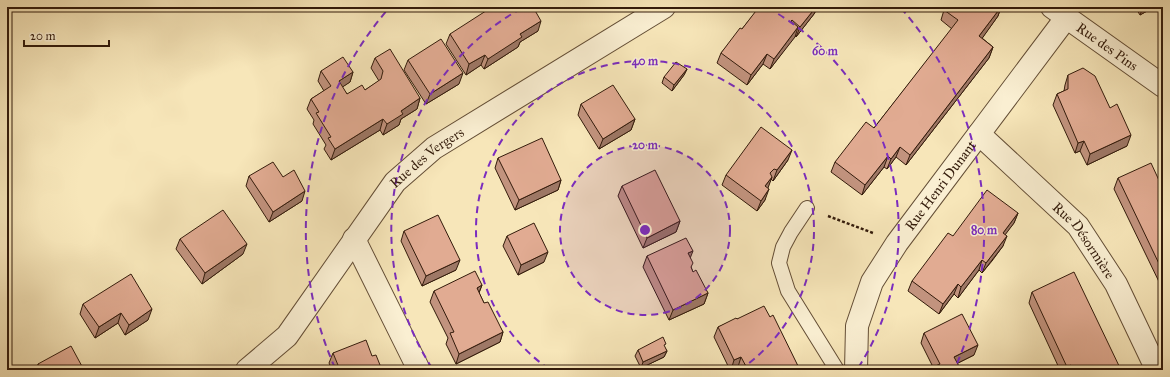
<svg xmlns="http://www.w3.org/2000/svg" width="1170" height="377" font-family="'IM FELL Great Primer',serif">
	<rect width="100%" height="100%" fill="#f7e6b9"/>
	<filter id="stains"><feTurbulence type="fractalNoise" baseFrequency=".005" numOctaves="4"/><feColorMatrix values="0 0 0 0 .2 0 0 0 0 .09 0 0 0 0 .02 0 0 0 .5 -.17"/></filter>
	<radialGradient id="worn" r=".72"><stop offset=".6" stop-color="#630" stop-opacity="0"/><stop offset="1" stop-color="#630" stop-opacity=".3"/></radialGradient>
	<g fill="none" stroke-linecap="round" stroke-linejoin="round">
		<defs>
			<path id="lane" d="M807,208L791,232L783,247L779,263L788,291L837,370"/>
			<g id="street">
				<path id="s1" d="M1052,7L1163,86"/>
				<path id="s2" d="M979,134L1078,226L1116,284L1157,370"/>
				<path d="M354,239L419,370"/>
				<path id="s3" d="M247,370L287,336L395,182L434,148L664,7"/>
				<path id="s4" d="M856,370L857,326L872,282L897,243L1066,18"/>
			</g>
		</defs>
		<use href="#lane" stroke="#644e36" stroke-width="16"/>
		<use href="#street" stroke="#644e36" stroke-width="24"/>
		<path stroke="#331b0b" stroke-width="2.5" stroke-dasharray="3 2" stroke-linecap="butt" d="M828,216L873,233"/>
		<use href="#lane" stroke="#faefd2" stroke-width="14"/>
		<use href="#street" stroke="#faefd2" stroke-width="22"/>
	</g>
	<path fill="#c2937e" stroke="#331b0b" d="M755,7H821L817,12L816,11L814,14L796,37L795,36L770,69L763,64L747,85L717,63L721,53L742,29L758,9Z
		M947,7H1001L998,16L982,38L993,47L989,58L906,165L896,157L887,169L884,167L862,195L831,172L835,162L874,128L952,29L941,20L944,10Z
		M1135,7H1154L1140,15Z
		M538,31L520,42L518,47L484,69L481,65L466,75L446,44L450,34Z
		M375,58L420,98L417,109L401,119L399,125L383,135L380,130L331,160L324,149L326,145L313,124L314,120L307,109L311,99L324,91L318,81L321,71L353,72L350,82L342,87L347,94L365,90L379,81L371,68Z
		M408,60L459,84L426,104L404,70Z
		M687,69L684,75L672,91L662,83L664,77Z
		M1068,75L1127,146L1087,165L1080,151L1075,153L1053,105L1057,94L1064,91L1065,85Z
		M581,104L635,119L631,130L599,149L578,115Z
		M498,158L561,180L558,190L515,210L495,168Z
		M788,160L773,181L771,179L767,188L765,200L757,211L722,185L726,175Z
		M249,176L302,201L269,222L246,186Z
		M1118,178L1163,189V290L1114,189Z
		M622,186L680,221L676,232L643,248L618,196Z
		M1018,213L1014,223L1005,234L1003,246L992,261L982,273L979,270L958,298L954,294L939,314L908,291L912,281Z
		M404,231L456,270L422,286L401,241Z
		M507,236L544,262L518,275L503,246Z
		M180,239L243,254L202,284L176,249Z
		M647,256L690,257L691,267L693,272L708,293L704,304L669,320L643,267Z
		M482,285L479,293L484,303L503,332L500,342L456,364L446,344L448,338L430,302L434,291Z
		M1032,292L1121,370H1060L1029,303Z
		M83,304L148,320L125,335L118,323L95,338L80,314Z
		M770,317L800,370H739L738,367L732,370H730L714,337L718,327L737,319Z
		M924,333L974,355L958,363L933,367L921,343Z
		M665,348L667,351L664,357L641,368L635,356L638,350Z
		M333,353L372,356L382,370H332L329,363Z
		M38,364L84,370H36Z"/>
	<path fill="#9e7866" stroke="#331b0b" d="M816,7H817L814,14L796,37L800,27Z
		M1001,7L998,16L976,47L979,36Z
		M1143,7H1154L1140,15Z
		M541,21L538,31L520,42L518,47L484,69L488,59L520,34Z
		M798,27L795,37L770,69L774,59Z
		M993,47L989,58L906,165L910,155Z
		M767,54L763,64L747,85L751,75Z
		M485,55L481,65L466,75L469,64Z
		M687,69L684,75L672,91L674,85Z
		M353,72L350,82L335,92L339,81Z
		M463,73L459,84L426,104L430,94Z
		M420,98L417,109L401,119L399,125L383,135L387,124L401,111Z
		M383,119L380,130L331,160L335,149Z
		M635,119L631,130L599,149L603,139Z
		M1131,135L1127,146L1087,165L1090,154Z
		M1084,141L1080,151L1075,153L1078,143Z
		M900,147L896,157L887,169L891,159Z
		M792,150L788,160L773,181L777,170Z
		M888,156L884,167L862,195L865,185Z
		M772,177L768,188L761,197L765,186Z
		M561,180L558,190L515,210L519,200Z
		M769,189L765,200L757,211L761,201Z
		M305,191L302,201L269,222L273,212Z
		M1018,213L1014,223L999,243L1003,233Z
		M680,221L676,232L643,248L647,238Z
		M1007,236L1003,246L982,273L986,263Z
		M247,244L243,254L202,284L205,273Z
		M693,251L689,261L688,253Z
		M548,252L544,262L518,275L521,265Z
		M460,260L456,270L422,286L426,276Z
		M982,260L979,270L958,298L961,287Z
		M958,284L954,294L939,314L943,304Z
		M482,285L478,295L477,288Z
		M708,293L704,304L669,320L673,310Z
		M152,309L148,320L125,335L129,325Z
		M121,313L118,323L95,338L99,327Z
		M503,332L500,342L456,364L459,354Z
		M978,345L974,355L950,367L954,357Z
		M667,351L664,357L641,368L643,362Z
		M741,357L738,367L731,370L734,360Z
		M1071,365L1069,370H1066L1067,367Z"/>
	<path fill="#e1ab92" stroke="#331b0b" d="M492,7H533L541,21L520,34L522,37L488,59L485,55L469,64L450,34Z
		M759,7H816L800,27L792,20L791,21L798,27L774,59L767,54L751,75L721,53L740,28L742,29Z
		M947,7H1001L979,36L993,47L910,155L900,147L891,159L888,156L865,185L835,162L866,122L874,128L958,20L944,10Z
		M441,39L463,73L430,94L408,60Z
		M390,49L420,98L401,111L403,114L387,124L383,119L335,149L328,138L331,137L316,113L319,112L311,99L331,86L321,71L343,57L353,72L339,81L347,94L362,85L365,90L381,79L383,71L375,58Z
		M676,62L687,69L674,85L664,77Z
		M1083,68L1095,76L1110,108L1117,104L1131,135L1090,154L1084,141L1078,143L1057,94L1068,89V75Z
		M613,85L635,119L603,139L581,104Z
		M761,127L792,150L777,170L774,169L770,173L772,177L765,186L769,189L761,201L726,175Z
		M542,138L561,180L519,200L498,158Z
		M273,162L283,177L294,170L305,191L273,212L249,176Z
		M1151,163L1163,189V272L1118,178Z
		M655,170L680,221L647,238L622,186Z
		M987,190L1018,213L1003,233L1007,236L986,263L982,260L961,287L958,284L943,304L912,281L948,233L953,236Z
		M223,210L247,244L205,273L180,239Z
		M438,215L460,260L426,276L404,231Z
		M534,223L548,252L521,265L507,236Z
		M686,238L693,251L688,253L693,263L691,267L693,272L696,270L708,293L673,310L647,256Z
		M475,271L482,285L477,288L484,303L488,302L503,332L459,354L450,333L454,332L434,291Z
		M1074,272L1121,370H1074L1071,365L1067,367L1032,292Z
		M131,274L152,309L129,325L121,313L99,327L83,304Z
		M764,306L770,317L773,315L800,370H748L741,357L734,360L718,327L736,318L737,319Z
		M962,314L978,345L954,357L961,370H926L940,364L924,333Z
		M663,337L666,344L664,345L667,351L643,362L638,350Z
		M366,340L372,356L376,355L382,370H340L333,353Z
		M71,346L84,370H41L38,364Z"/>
	<circle cx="645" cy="230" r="85" fill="#7b2cbf" fill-opacity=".12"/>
	<g fill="none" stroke="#7b2cbf" stroke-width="2" stroke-dasharray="7 5">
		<circle cx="645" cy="230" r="85"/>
		<path d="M549 369A169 169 0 1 1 741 369"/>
		<path d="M432 368A254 254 0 0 1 522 8M768 8A254 254 0 0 1 858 368"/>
		<path d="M335 368A339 339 0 0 1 389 8M901 8A339 339 0 0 1 955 368"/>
	</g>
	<g text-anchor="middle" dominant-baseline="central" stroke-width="3" stroke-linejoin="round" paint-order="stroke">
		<g font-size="14" fill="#331b0b" stroke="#faefd2">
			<text stroke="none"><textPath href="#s1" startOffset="68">Rue des Pins</textPath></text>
			<text stroke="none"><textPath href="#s3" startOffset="281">Rue des Vergers</textPath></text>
			<text stroke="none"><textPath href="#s4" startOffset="209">Rue Henri Dunant</textPath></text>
			<text stroke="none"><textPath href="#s2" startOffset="150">Rue Désormière</textPath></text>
		</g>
	</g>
	<circle cx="645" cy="230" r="6" fill="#7b2cbf" stroke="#faefd2" stroke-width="2"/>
	<g font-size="12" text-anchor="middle" font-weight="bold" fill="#7b2cbf" stroke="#faefd2" stroke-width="3" stroke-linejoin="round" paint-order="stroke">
		<text x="825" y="55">60 m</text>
		<text x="645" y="65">40 m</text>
		<text x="645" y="149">20 m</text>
		<text x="984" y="234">80 m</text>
	</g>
	<rect width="1170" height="377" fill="none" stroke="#f7e6b9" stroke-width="24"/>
	<rect x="8" y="8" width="1154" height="361" fill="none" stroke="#331b0b" stroke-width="2"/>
	<rect x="12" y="12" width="1146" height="353" fill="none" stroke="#331b0b"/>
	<path d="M24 40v6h85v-6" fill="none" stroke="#331b0b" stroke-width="2"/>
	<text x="30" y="40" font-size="12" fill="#331b0b" stroke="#faefd2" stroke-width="3" paint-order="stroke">20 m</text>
	<rect width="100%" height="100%" filter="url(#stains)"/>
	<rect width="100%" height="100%" fill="url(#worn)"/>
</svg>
